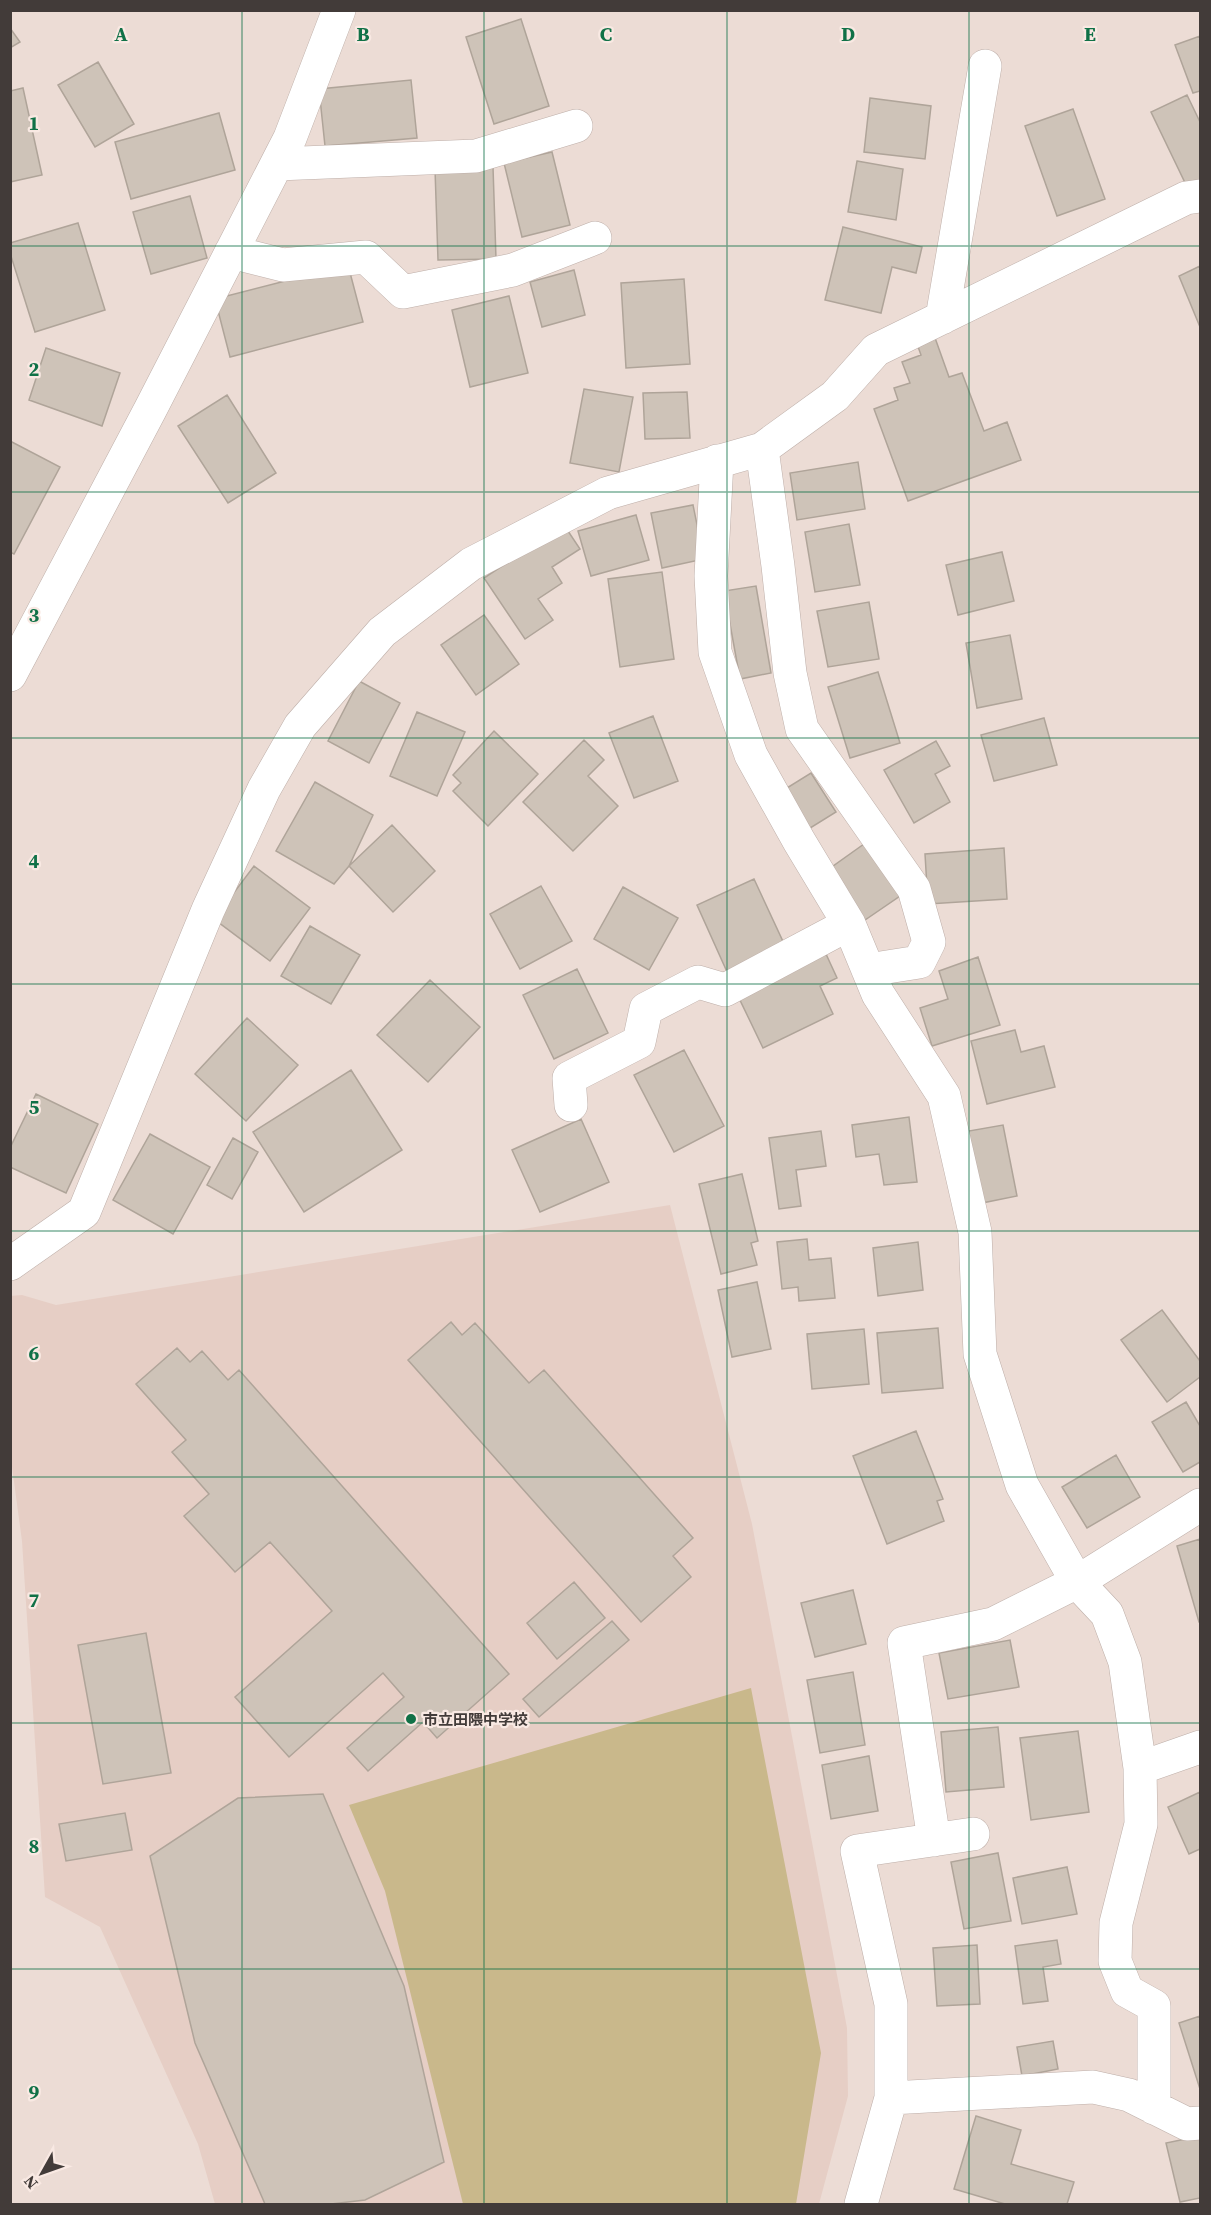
<svg xmlns="http://www.w3.org/2000/svg" width="1211" height="2215" font-family="'Source Serif 4','Noto Sans JP',serif">
	<rect width="100%" height="100%" fill="#ecdcd5"/>
	<path fill="#e6cec5" d="M670,1205L752,1524L847,2028L848,2096L819,2204H215L198,2144L100,1927L45,1897L22,1541L10,1452V1296L22,1295L56,1305Z"/>
	<path fill="#c9b88b" d="M751,1688L821,2053L796,2204H463L385,1891L349,1805Z"/>
	<path fill="#cec3b8" stroke="#afa499" stroke-width="1.5" d="M521,19L549,106L494,124L466,37Z
		M10,28L20,42L10,48Z
		M1200,36V91L1193,93L1175,45Z
		M98,62L134,124L95,147L58,85Z
		M411,80L417,138L325,146L319,89Z
		M23,88L42,175L10,182V91Z
		M1187,95L1200,122V185L1189,191L1151,112Z
		M870,98L931,106L925,159L864,152Z
		M1073,109L1105,199L1057,216L1025,126Z
		M219,113L235,170L131,199L115,142Z
		M552,152L570,225L522,237L504,163Z
		M857,161L903,169L896,220L848,212Z
		M493,167L496,259L438,260L435,169Z
		M190,196L207,258L151,274L133,212Z
		M78,223L105,310L35,332L10,253V243Z
		M843,227L922,247L916,273L892,267L881,313L825,300Z
		M348,265L363,322L230,357L215,299Z
		M1200,266V327L1179,276Z
		M574,270L585,315L542,327L530,282Z
		M684,279L690,364L626,368L621,283Z
		M509,296L528,373L470,387L452,310Z
		M934,335L949,377L962,373L984,431L1007,422L1021,460L908,501L874,409L898,400L894,388L910,383L902,362L921,355L916,341Z
		M46,348L120,373L102,426L29,400Z
		M584,389L633,397L619,472L570,463Z
		M687,392L690,438L645,439L643,393Z
		M227,395L276,473L228,503L178,426Z
		M10,441L60,467L14,554L10,552Z
		M858,462L865,509L797,520L790,473Z
		M693,505L704,559L662,568L651,513Z
		M636,515L649,560L591,576L578,531Z
		M849,524L860,585L815,592L805,532Z
		M564,525L580,549L552,567L562,583L538,599L553,620L525,639L484,578Z
		M1002,552L1014,601L958,615L946,565Z
		M662,572L674,659L620,667L608,579Z
		M756,586L771,673L740,679L724,591Z
		M869,602L879,659L828,667L817,611Z
		M484,615L519,664L476,695L441,645Z
		M1010,635L1022,699L977,708L966,643Z
		M878,672L900,743L850,758L828,687Z
		M359,681L400,703L369,763L328,741Z
		M417,712L465,732L437,796L390,776Z
		M653,716L678,781L634,798L609,733Z
		M1044,718L1057,765L994,781L981,735Z
		M494,731L538,774L488,826L453,791L461,783L453,775Z
		M584,740L604,760L588,776L618,806L573,851L523,802Z
		M936,741L950,766L935,774L950,802L914,823L884,770Z
		M811,773L836,812L807,830L782,791Z
		M315,782L373,815L349,866L334,884L276,851Z
		M392,825L435,871L393,912L349,866Z
		M864,844L900,896L865,920L829,869Z
		M1004,848L1007,899L928,904L925,854Z
		M254,866L310,908L270,961L214,919Z
		M754,879L786,948L728,974L697,905Z
		M541,886L572,941L520,969L490,914Z
		M623,887L678,918L649,970L594,939Z
		M310,926L360,955L331,1004L281,976Z
		M826,954L837,978L820,986L833,1014L763,1048L738,996Z
		M978,957L1000,1025L932,1046L920,1008L948,999L939,971Z
		M577,969L608,1033L554,1059L523,995Z
		M430,980L480,1027L428,1082L377,1035Z
		M247,1018L298,1065L246,1121L195,1074Z
		M1015,1030L1021,1052L1044,1046L1055,1087L987,1104L971,1041Z
		M684,1050L724,1126L674,1152L634,1075Z
		M351,1070L402,1150L304,1212L253,1132Z
		M36,1094L98,1124L66,1193L10,1167V1148Z
		M909,1117L917,1182L884,1185L879,1154L856,1157L852,1125Z
		M581,1119L609,1182L540,1212L512,1150Z
		M1003,1125L1017,1196L977,1204L963,1132Z
		M821,1131L826,1166L796,1170L801,1206L779,1209L769,1138Z
		M150,1134L210,1167L173,1234L113,1200Z
		M233,1138L258,1152L232,1199L207,1185Z
		M742,1174L758,1241L751,1243L757,1265L721,1274L699,1184Z
		M807,1239L809,1260L831,1258L835,1298L799,1301L798,1287L782,1289L777,1242Z
		M918,1242L923,1290L878,1296L873,1248Z
		M757,1282L771,1349L732,1357L718,1290Z
		M1162,1310L1200,1361V1377L1167,1402L1121,1340Z
		M451,1322L462,1335L475,1323L529,1383L544,1370L693,1538L673,1556L691,1577L641,1622L408,1360Z
		M938,1328L943,1388L882,1393L877,1333Z
		M864,1329L869,1384L812,1389L807,1334Z
		M177,1348L190,1362L202,1351L228,1380L239,1370L509,1674L437,1738L423,1722L368,1771L347,1748L404,1697L383,1673L289,1757L235,1697L332,1611L270,1542L235,1572L184,1516L209,1494L172,1452L186,1440L136,1384Z
		M1186,1402L1200,1426V1462L1183,1472L1152,1422Z
		M916,1431L943,1499L937,1501L944,1521L887,1544L853,1456Z
		M1116,1455L1140,1497L1087,1528L1062,1487Z
		M1200,1539V1622H1199L1177,1546Z
		M574,1582L605,1618L557,1659L527,1623Z
		M853,1590L866,1644L815,1657L801,1603Z
		M612,1621L629,1640L539,1717L523,1699Z
		M146,1633L171,1773L103,1784L78,1645Z
		M1010,1640L1019,1687L948,1699L939,1653Z
		M853,1672L865,1745L820,1753L807,1680Z
		M998,1727L1004,1787L946,1792L941,1732Z
		M1078,1731L1089,1812L1031,1820L1020,1738Z
		M869,1756L878,1811L831,1819L822,1765Z
		M1200,1792V1849L1189,1854L1168,1807Z
		M323,1794L404,1986L444,2162L365,2200L331,2204H265L195,2043L150,1856L238,1798Z
		M125,1813L132,1850L66,1861L59,1824Z
		M998,1853L1011,1921L964,1929L951,1862Z
		M1067,1867L1077,1914L1022,1924L1013,1878Z
		M1057,1940L1061,1964L1043,1967L1048,2001L1023,2004L1015,1946Z
		M977,1945L980,2004L937,2006L933,1948Z
		M1200,2016V2089L1179,2023Z
		M1053,2041L1058,2069L1022,2076L1017,2047Z
		M976,2116L1021,2130L1011,2164L1074,2182L1067,2204H1005L954,2189Z
		M1200,2136V2198L1180,2202L1166,2143Z"/>
	<g fill="none" stroke-linecap="round" stroke-linejoin="round">
		<defs>
			<path id="street" d="M277,164L476,156L576,126
				M231,252L283,265L366,257L403,292L513,270L595,238
				M942,318L985,66
				M762,449L778,566L790,673L802,729L914,889L929,942L919,962L868,970
				M717,461L711,576L715,652L751,755L799,841L849,924L878,994L944,1096L975,1232L980,1354L1022,1485L1077,1582L1107,1614L1125,1662L1140,1768L1141,1824L1116,1923L1115,1961L1127,1991L1154,2006V2108
				M10,675L150,410L290,138L339,10
				M571,1105L569,1078L639,1042L646,1009L698,982L725,990L849,924
				M10,1264L84,1212L208,910L264,789L300,726L382,632L471,564L608,493L762,449L835,396L876,350L1186,198L1200,196
				M1140,1768L1200,1747
				M934,1840L904,1643L993,1624L1077,1582L1200,1505
				M891,2098L1093,2087L1129,2095L1187,2124L1200,2123
				M861,2204L891,2098V2004L857,1851L973,1834"/>
		</defs>
		<use href="#street" stroke="#beafa9" stroke-width="34"/>
		<use href="#street" stroke="#fff" stroke-width="33"/>
	</g>
	<path fill="none" stroke="#107147" stroke-width="1.5" stroke-opacity="0.55" d="M242,10V2204M484,10V2204M727,10V2204M969,10V2204M10,246H1200M10,492H1200M10,738H1200M10,984H1200M10,1231H1200M10,1477H1200M10,1723H1200M10,1969H1200"/>
	<circle fill="#107147" stroke="#f9e9e3" stroke-width="2" cx="411" cy="1719" r="6"/>
	<g text-anchor="middle" dominant-baseline="central" stroke-width="4.5" stroke-linejoin="round" paint-order="stroke">
		<g font-size="15" font-weight="bold" fill="#423b39" stroke="#f9e9e3" text-anchor="start">
			<text x="423" y="1719">市立田隈中学校</text>
		</g>
	</g>
	<g font-size="20" text-anchor="middle" font-weight="bold" fill="#107147" stroke="#f9e9e3" stroke-width="4.5" stroke-linejoin="round" paint-order="stroke">
		<text x="121" y="41">A</text>
		<text x="363" y="41">B</text>
		<text x="606" y="41">C</text>
		<text x="848" y="41">D</text>
		<text x="1090" y="41">E</text>
		<text x="34" y="130">1</text>
		<text x="34" y="376">2</text>
		<text x="34" y="622">3</text>
		<text x="34" y="868">4</text>
		<text x="34" y="1114">5</text>
		<text x="34" y="1360">6</text>
		<text x="34" y="1607">7</text>
		<text x="34" y="1853">8</text>
		<text x="34" y="2099">9</text>
	</g>
	<rect width="1211" height="2215" fill="none" stroke="#423b39" stroke-width="24"/>
	<g transform="translate(42 2173) rotate(230)" stroke="#f9e9e3" stroke-width="4.5" paint-order="stroke">
	<path d="M0-4.5L10 22L0 15L-10 22Z" fill="#423b39"/>
	<text y="-9" font-size="16" font-weight="bold" text-anchor="middle" fill="#423b39">N</text>
	</g>
</svg>
